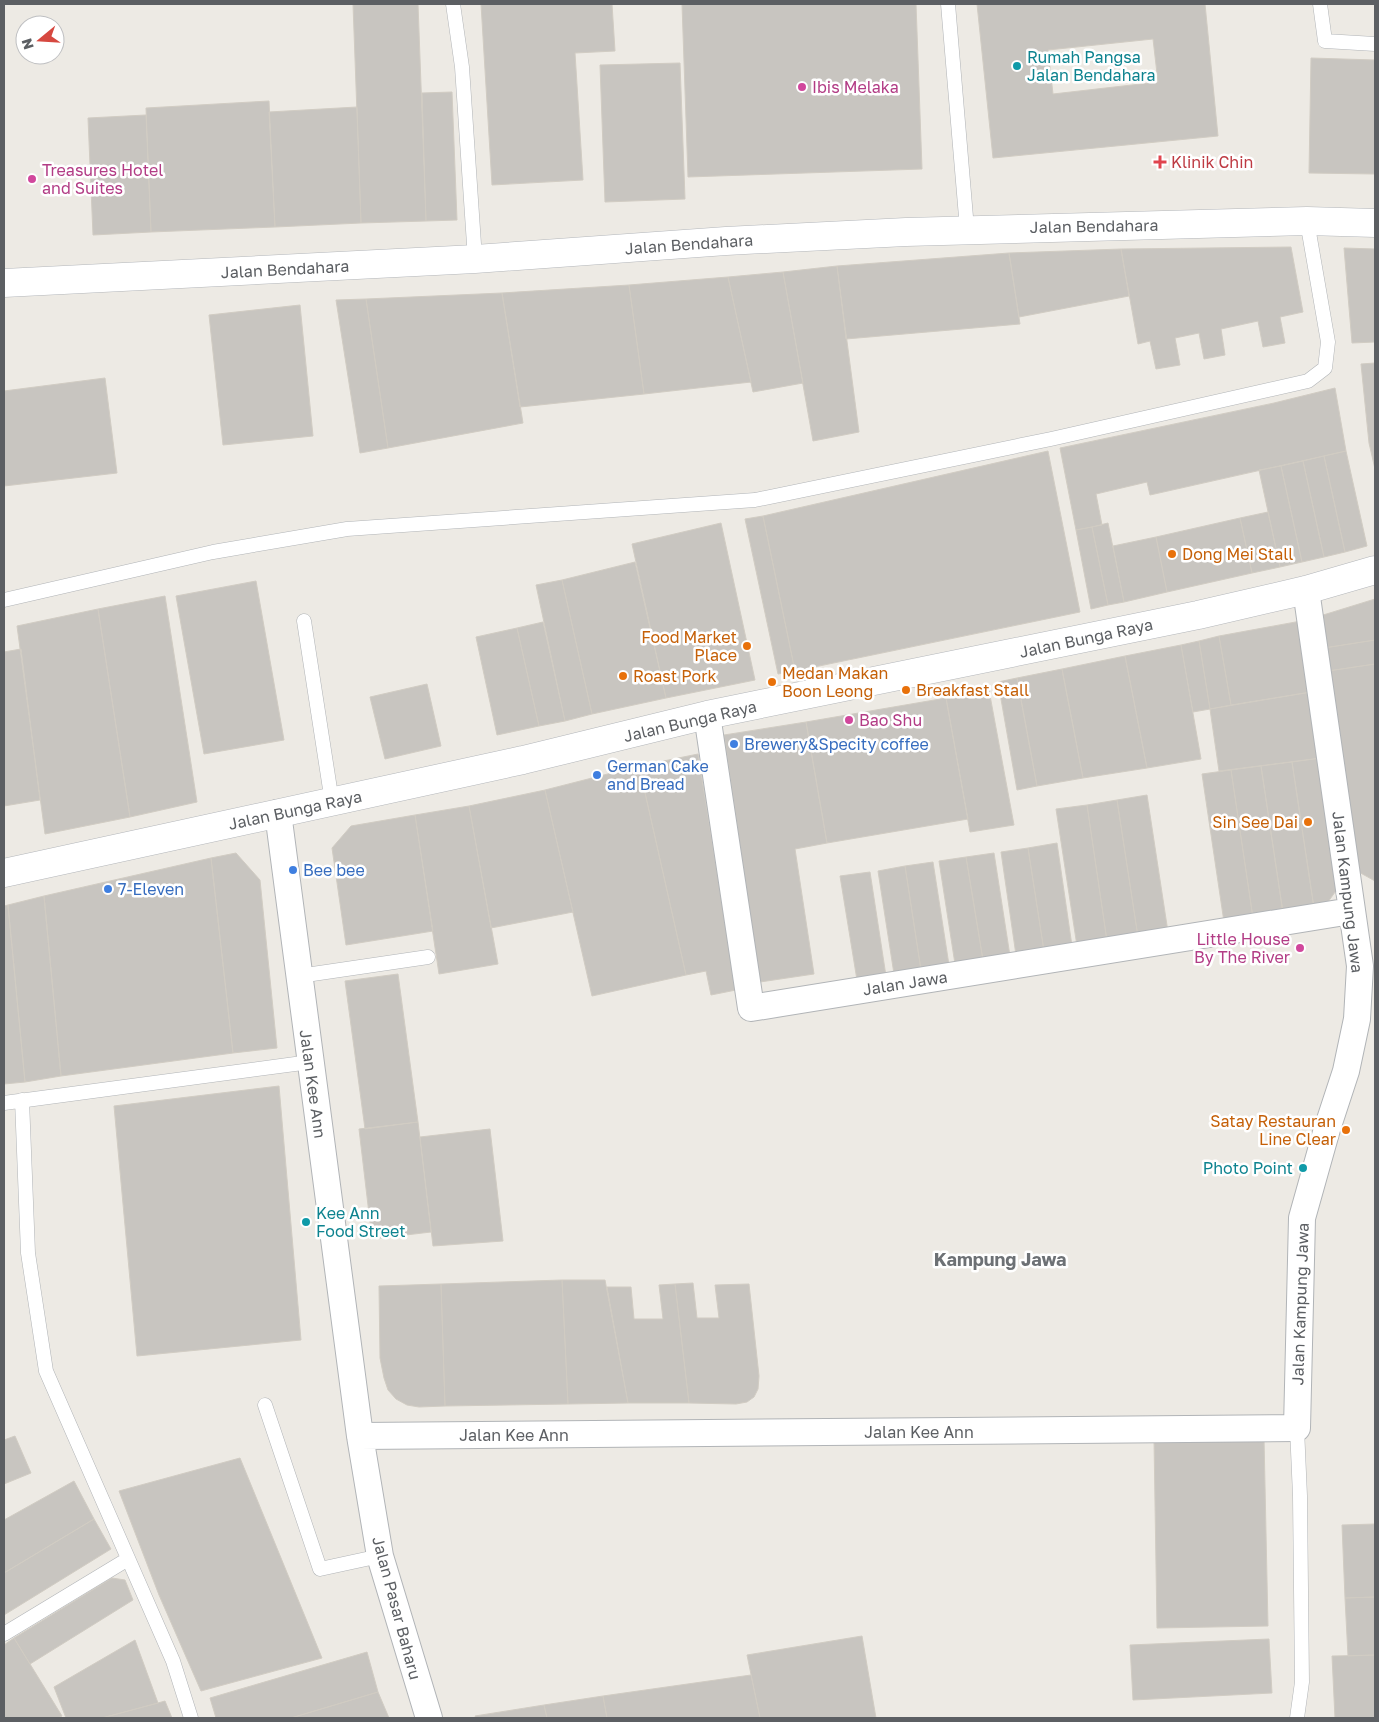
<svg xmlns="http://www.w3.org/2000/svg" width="1379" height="1722" font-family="'Golos Text',sans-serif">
	<rect width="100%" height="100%" fill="#edeae4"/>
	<path fill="#c8c5c0" stroke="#d1ccc3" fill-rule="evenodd" d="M353,4H418L426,221L361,223Z
		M481,4H612L615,51L575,53L583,180L492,185Z
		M682,4H916L922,169L688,177Z
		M977,4H1205L1218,136L993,158ZM1153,39L1158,82L1053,94L1048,50Z
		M1311,58L1375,60V174L1309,173Z
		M680,63L685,199L605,202L600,65Z
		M452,92L457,220L426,221L422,93Z
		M269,101L275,227L151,232L146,108Z
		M357,107L361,223L275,227L269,112Z
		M146,115L151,232L93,235L88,118Z
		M1291,247L1303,312L1280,317L1285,343L1263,347L1258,321L1221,329L1225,355L1204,359L1199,333L1175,338L1180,365L1156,369L1150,341L1138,344L1121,249Z
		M1344,248L1375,249V342L1352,343Z
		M1121,249L1129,296L1019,317L1009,253Z
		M1009,253L1020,324L846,339L837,266Z
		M837,266L859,432L813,441L783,272Z
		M783,272L803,383L753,392L728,277Z
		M728,277L751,382L644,394L629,285Z
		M629,285L644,394L520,407L502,293Z
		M502,293L523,423L388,448L366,299Z
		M366,299L388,448L360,453L336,300Z
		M300,305L313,436L223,445L209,315Z
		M1375,363V469L1369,443L1361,364Z
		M105,378L117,473L4,486V391Z
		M1335,388L1346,451L1150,495L1147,482L1096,494L1102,525L1076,530L1060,448L1274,403Z
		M1048,451L1080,612L795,671L763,516Z
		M1346,451L1367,546L1345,552L1324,456Z
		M1324,456L1345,552L1324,557L1303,461Z
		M1303,461L1324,557L1302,562L1281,466Z
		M1281,466L1302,562L1280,567L1259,470Z
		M1268,512L1280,567L1252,573L1240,518Z
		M763,516L795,671L778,674L745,519Z
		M1240,518L1252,573L1167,592L1156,537Z
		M721,523L755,680L666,698L632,544Z
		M1108,523L1124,602L1108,605L1092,527Z
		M1092,527L1108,605L1091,609L1076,530Z
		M1156,537L1167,592L1124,602L1113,546Z
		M635,562L666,698L592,714L562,580Z
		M562,580L592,714L565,721L536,585Z
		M256,581L284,740L204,754L176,596Z
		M165,596L197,802L130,817L98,609Z
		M1375,599V640L1324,648L1320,616Z
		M98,609L130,817L45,834L17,626Z
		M1301,621L1311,692L1231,705L1219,636Z
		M543,622L565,721L539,726L517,628Z
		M517,628L539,726L497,735L476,637Z
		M1219,636L1231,705L1210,709L1199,641Z
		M1375,640V664L1328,671L1324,648Z
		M1199,641L1210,709L1193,712L1181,645Z
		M1181,645L1201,759L1147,768L1125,656Z
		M21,649L40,800L4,806V652Z
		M1125,656L1147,768L1083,778L1062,669Z
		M1375,664V881L1357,871L1328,671Z
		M1062,669L1083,778L1037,786L1017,678Z
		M1017,678L1037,786L1017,790L998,682Z
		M427,684L441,746L385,759L370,697Z
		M989,690L1014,825L970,832L946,698Z
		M1311,692L1321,758L1219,771L1210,709Z
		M946,698L968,819L827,843L806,722Z
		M806,722L827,843L795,849L814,974L760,982L724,735Z
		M698,754L736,990L711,995L706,971L686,975L639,766Z
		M1321,758L1338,888L1325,906L1314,908L1292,762Z
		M1292,762L1314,908L1283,913L1261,766Z
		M639,766L686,975L592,996L545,790Z
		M1261,766L1283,913L1253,918L1231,770Z
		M1231,770L1253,918L1224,922L1202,774Z
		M545,790L573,912L491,928L469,806Z
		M1147,795L1168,932L1138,937L1117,800Z
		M1117,800L1138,937L1107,941L1087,805Z
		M1087,805L1107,941L1077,946L1056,809Z
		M469,806L498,964L439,974L415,815Z
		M415,815L433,931L346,945L332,848L351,826Z
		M1057,843L1072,946L1044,951L1028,848Z
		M1028,848L1044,951L1016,955L1001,852Z
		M236,853L260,880L277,1048L233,1053L211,858Z
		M994,853L1010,956L983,960L966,857Z
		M966,857L983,960L955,964L939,861Z
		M211,858L233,1053L61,1076L44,896Z
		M933,862L949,965L921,970L905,866Z
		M905,866L921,970L894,974L878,871Z
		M870,872L886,976L857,980L840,876Z
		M44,896L61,1076L25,1082L8,905Z
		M8,905L25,1082L4,1084V906Z
		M398,974L418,1122L365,1129L345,981Z
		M279,1086L301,1340L137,1356L114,1106Z
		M418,1122L431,1232L372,1239L359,1129Z
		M490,1129L503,1241L433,1246L420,1137Z
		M562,1280L568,1404L445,1406L441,1284Z
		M562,1280H605L628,1403L568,1404Z
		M693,1283L697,1318H719L715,1285L749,1284L759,1376L758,1389L754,1397L747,1402L736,1404L689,1403L675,1284Z
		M441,1284L445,1406L419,1407L407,1405L396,1399L388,1390L384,1378L380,1358L379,1286Z
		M675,1284L689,1403H628L607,1287H631L634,1319H663L659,1285Z
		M15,1436L31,1473L4,1484V1440Z
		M1264,1438L1268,1626L1157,1628L1154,1440Z
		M240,1458L322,1658L201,1691L159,1595L119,1491Z
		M74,1481L94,1519L4,1573V1520Z
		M94,1519L111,1549L4,1615V1573Z
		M1375,1524V1597L1345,1598L1342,1525Z
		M112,1578L125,1580L133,1600L30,1664L14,1638Z
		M1375,1597V1655L1348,1656L1345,1598Z
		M862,1636L876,1718H760L747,1655Z
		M14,1638L62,1716L58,1718H4V1645Z
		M1269,1639L1272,1693L1133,1700L1130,1645Z
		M135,1640L158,1703L102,1718H66L54,1687Z
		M367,1652L378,1692L291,1718H216L210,1698Z
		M1375,1655V1718H1335L1332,1656Z
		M751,1675L760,1718H607L603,1696Z
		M378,1692L389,1718H291Z
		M603,1696L607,1718H547L544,1705Z
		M165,1701L172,1718H102L158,1703Z
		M544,1705L547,1718H476L475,1716Z"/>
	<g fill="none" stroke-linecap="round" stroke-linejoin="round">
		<defs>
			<path id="lane" d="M453,4L462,67L475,259
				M948,4L967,229
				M1320,4L1325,41L1375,44
				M4,600L213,552L347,529L755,500L1051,439L1308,381L1325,368L1328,342L1307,221
				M304,621L332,802
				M299,976L428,957
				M22,1100L28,1253L46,1371L173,1661L191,1718
				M4,1103L310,1062
				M265,1405L320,1569L380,1556
				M4,1634L128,1559
				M1297,1718L1302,1682L1300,1496L1297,1428"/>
			<path id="street" d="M707,715L751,1008L1351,911
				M278,813L360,1436L380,1556L429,1718
				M360,1436L1297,1428L1302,1218L1327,1129L1346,1071L1357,1019L1360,966L1306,590"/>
			<path id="secondary" d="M4,283L475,259L726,241L906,232L1307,221L1375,223
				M4,873L523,760L707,715L1198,615L1306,590L1375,570"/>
		</defs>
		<use href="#lane" stroke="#b1b4b7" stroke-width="15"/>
		<use href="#street" stroke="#b1b4b7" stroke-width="28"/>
		<use href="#secondary" stroke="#b3b6ba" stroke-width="29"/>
		<use href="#lane" stroke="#fff" stroke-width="14"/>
		<use href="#street" stroke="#fff" stroke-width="26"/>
		<use href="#secondary" stroke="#fff" stroke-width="28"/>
	</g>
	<g fill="#0f9aa8" stroke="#fff" stroke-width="2">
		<circle cx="1017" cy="66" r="5"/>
		<circle cx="1303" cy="1168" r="5"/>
		<circle cx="306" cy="1222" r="5"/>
	</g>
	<g fill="#d1479c" stroke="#fff" stroke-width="2">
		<circle cx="802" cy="87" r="5"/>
		<circle cx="32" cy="179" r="5"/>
		<circle cx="849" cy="720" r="5"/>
		<circle cx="1300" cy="948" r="5"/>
	</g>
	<path fill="#e0444e" stroke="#fff" stroke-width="2" d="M1157.5 154.5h5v5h5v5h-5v5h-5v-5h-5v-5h5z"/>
	<g fill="#e8710a" stroke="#fff" stroke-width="2">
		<circle cx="1172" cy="554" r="5"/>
		<circle cx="747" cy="646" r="5"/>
		<circle cx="623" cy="676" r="5"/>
		<circle cx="772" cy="682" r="5"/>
		<circle cx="906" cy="690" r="5"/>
		<circle cx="1308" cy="822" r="5"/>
		<circle cx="1346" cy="1130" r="5"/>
	</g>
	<g fill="#3f7fe0" stroke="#fff" stroke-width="2">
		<circle cx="734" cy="744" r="5"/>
		<circle cx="597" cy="775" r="5"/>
		<circle cx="293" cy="870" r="5"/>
		<circle cx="108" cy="889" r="5"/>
	</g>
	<g text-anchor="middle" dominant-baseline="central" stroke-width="5" stroke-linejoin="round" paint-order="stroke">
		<g font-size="16" fill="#0d838f" stroke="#fff" text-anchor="start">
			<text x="1027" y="57">Rumah Pangsa<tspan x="1027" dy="18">Jalan Bendahara</tspan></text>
			<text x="1293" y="1168" text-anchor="end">Photo Point</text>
			<text x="316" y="1213">Kee Ann<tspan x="316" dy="18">Food Street</tspan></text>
		</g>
		<g font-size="16" fill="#b23c85" stroke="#fff" text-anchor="start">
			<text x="812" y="87">Ibis Melaka</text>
			<text x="42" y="170">Treasures Hotel<tspan x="42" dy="18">and Suites</tspan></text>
			<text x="859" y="720">Bao Shu</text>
			<text x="1290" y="939" text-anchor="end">Little House<tspan x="1290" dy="18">By The River</tspan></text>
		</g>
		<g font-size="16" fill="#be3a42" stroke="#fff" text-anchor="start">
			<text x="1171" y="162">Klinik Chin</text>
		</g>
		<g font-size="16" fill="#5c5f63" stroke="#fff">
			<text transform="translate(1094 226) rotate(-1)">Jalan Bendahara</text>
			<text transform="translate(689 244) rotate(-4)">Jalan Bendahara</text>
			<text transform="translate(285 269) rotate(-3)">Jalan Bendahara</text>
			<text transform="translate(1086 638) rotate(-12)">Jalan Bunga Raya</text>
			<text transform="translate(690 721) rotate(-13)">Jalan Bunga Raya</text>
			<text transform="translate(295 810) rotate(-12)">Jalan Bunga Raya</text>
			<text transform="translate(1348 892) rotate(83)">Jalan Kampung Jawa</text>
			<text transform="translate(905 983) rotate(-9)">Jalan Jawa</text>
			<text transform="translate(313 1084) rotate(82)">Jalan Kee Ann</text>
			<text transform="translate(1300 1304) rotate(-88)">Jalan Kampung Jawa</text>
			<text x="919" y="1432">Jalan Kee Ann</text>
			<text x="514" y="1435">Jalan Kee Ann</text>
			<text transform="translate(397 1608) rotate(75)">Jalan Pasar Baharu</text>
		</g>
		<g font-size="16" fill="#c56008" stroke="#fff" text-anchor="start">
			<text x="1182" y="554">Dong Mei Stall</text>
			<text x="737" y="637" text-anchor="end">Food Market<tspan x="737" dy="18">Place</tspan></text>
			<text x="782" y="673">Medan Makan<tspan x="782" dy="18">Boon Leong</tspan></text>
			<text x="633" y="676">Roast Pork</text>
			<text x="916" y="690">Breakfast Stall</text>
			<text x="1298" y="822" text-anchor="end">Sin See Dai</text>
			<text x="1336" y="1121" text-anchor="end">Satay Restauran<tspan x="1336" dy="18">Line Clear</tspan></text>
		</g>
		<g font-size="16" fill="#366cbe" stroke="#fff" text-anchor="start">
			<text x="744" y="744">Brewery&amp;Specity coffee</text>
			<text x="607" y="766">German Cake<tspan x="607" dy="18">and Bread</tspan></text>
			<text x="303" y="870">Bee bee</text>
			<text x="118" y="889">7-Eleven</text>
		</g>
		<g font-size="18" font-weight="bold" fill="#6d7175" stroke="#fff">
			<text x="1000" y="1259">Kampung Jawa</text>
		</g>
	</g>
	<rect width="1379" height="1722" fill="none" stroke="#5c5f63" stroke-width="10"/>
	<g transform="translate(40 40) rotate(252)"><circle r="24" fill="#ffffff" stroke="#bebfc1"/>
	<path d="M0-4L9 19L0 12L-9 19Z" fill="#d64840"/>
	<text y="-8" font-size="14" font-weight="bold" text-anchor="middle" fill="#5c5f63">N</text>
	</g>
</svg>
